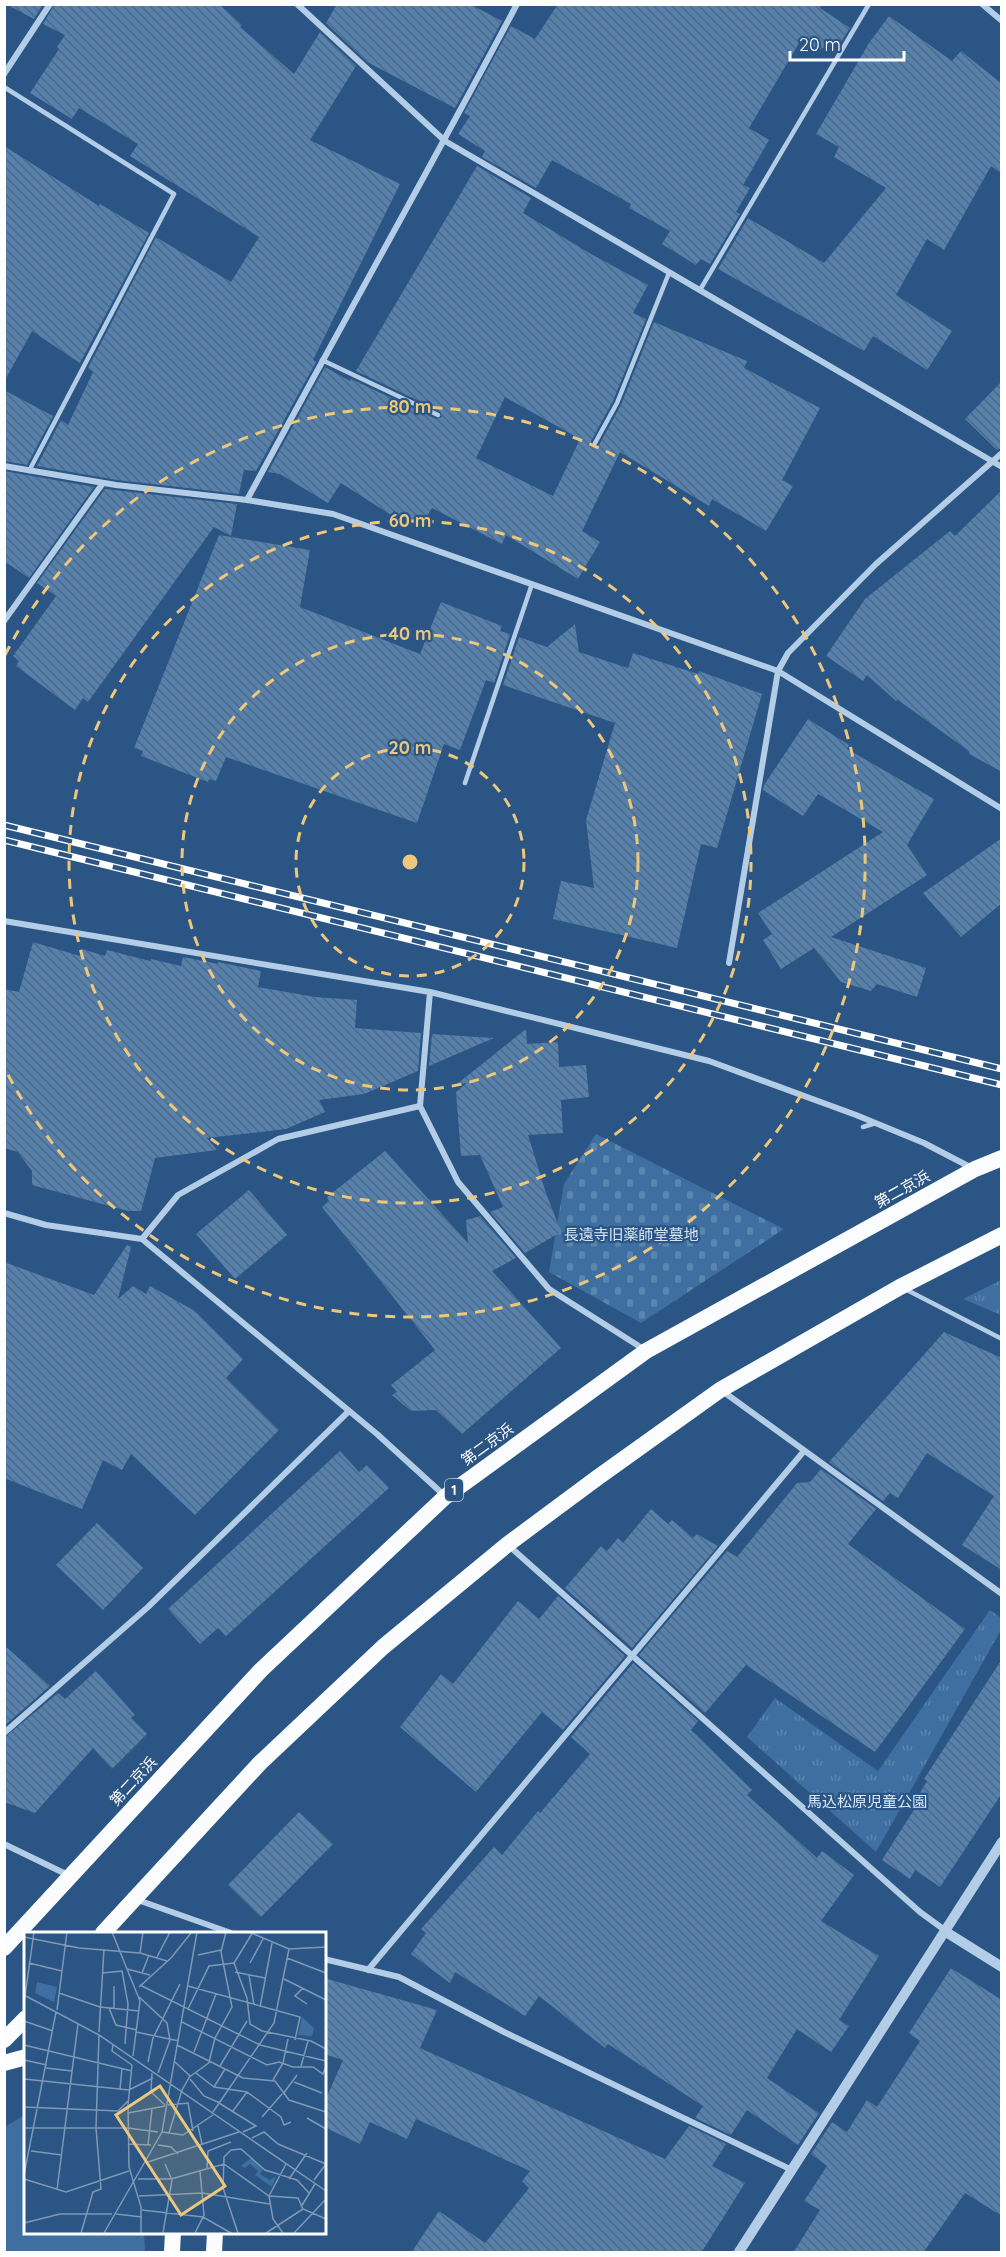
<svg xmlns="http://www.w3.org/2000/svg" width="1006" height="2257" font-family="Quicksand,'Noto Sans JP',sans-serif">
	<defs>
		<pattern id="cemetery-stones" width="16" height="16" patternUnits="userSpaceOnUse" patternTransform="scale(1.5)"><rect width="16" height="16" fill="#3f6fa0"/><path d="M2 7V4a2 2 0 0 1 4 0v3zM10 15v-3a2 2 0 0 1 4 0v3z" fill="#5c85ae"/></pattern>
		<pattern id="park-tufts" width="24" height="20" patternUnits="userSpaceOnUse" patternTransform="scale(1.5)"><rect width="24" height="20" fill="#3f6fa0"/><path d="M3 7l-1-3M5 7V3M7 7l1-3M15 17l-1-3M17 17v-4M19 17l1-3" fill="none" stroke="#5c85ae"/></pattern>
		<pattern id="building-back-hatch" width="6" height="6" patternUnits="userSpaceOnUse" patternTransform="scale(1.5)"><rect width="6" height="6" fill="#5681ad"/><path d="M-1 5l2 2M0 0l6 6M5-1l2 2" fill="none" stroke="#526981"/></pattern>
	</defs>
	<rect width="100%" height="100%" fill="#2a5584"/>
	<path fill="#3f6fa0" d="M24,2115H25L26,2232H144L145,2252H5V2127Z"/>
	<path fill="url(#cemetery-stones)" d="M596,1134L784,1229L641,1323L549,1272L564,1184Z"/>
	<path fill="url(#park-tufts)" d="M1001,1280V1315L963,1299Z
		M990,1610L1001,1618V1630L876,1852L747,1737L775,1698L878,1771Z"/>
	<path fill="url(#building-back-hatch)" fill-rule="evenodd" d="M6,4H43L34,19Z
		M55,4H219L242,25L240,27L294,74L320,32L356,66L310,140L400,184L313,360L316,362L256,471L244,470L239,494L117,480L37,466L61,420L68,425L93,372L88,368L156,237L231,282L259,237L130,156L138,144L79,108L72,119L30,93L59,49L57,47L65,35L43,24Z
		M337,4H470L502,21L455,108L367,62L326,23Z
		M558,4H822L820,8L850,28L841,42L818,50L802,38L749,128L769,140L743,185L750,188L736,212L740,214L710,264L701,259L696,265L662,244L670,231L629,208L631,204L552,160L536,188L482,157L485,151L458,134L470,116L464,113L511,26L535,39Z
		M889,16L952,61L961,51L1002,84V174L991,166L944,250L927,239L896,295L952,331L927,370L873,336L864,351L718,269L748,218L824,263L886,188L834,157L839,147L816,134L869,43Z
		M4,146L99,206L100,204L149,233L80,363L32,331L4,382Z
		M477,166L531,198L523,213L591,254L648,285L633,313L646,319L613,401L591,441L592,447L599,445L621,405L654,322L747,361L744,368L820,408L782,480L793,486L766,531L712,499L709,506L620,452L582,531L600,542L578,579L506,535L502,544L432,508L420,528L394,511L391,515L341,483L328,503L280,474L268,472L325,367L350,381L351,379L436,419L442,417L440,411L356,371ZM505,397L580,439L553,496L476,458Z
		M1002,381V448L997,450L965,419Z
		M4,390L53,416L27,465L4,461Z
		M4,471L94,487L29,578L4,561Z
		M105,489L237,504L231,536L214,527L88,702L83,698L75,710L16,666L19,661L13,656L56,596L37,583Z
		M1002,490V772L969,754V751L898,700L896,701L867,675L863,681L826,656L865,599L950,531L955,536Z
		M219,535L310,550L300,607L420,654L441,602L502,626L500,631L510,634L494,683L486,680L460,750L444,744L417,823L226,757L216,781L209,779L208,782L141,756L143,751L134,748Z
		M575,624L579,652L628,668L633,653L698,674L699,671L762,694L717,848L701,844L677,948L553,919L561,881L594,888L586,820L615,723L503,685L519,637L547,647Z
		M808,719L849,745L847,749L934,799L907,845L927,875L831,937L926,968L917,997L877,984L871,991L841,982L814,948L781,969L763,940L772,934L758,913L883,832L818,794L803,816L763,790L764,785Z
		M1002,838V903L961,937L923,893Z
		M33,942L80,956L82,949L105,956L107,950L150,961L151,959L181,966L183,957L218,964V962L261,971L258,987L315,997L357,1000L355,1028L421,1033L418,1071L364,1094L319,1100L325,1112L286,1129L207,1138L217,1150L155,1158L141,1211H128L32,1185V1171L18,1152L4,1148V989L19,992Z
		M526,1029L527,1044L558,1042L559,1067L586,1065L589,1097L561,1100L563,1133L528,1135L546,1193L561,1232L525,1253L490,1212L503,1207L480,1155L461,1156L456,1092L467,1083L457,1084Z
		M432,1034L494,1038L429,1066Z
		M385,1151L468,1243L466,1220L480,1216L516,1258L492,1271L561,1348L462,1434L436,1410L411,1411L392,1395L397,1392L391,1385L435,1350L322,1207L329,1201L327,1197Z
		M249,1190L287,1235L235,1279L196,1234Z
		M127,1245L131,1247L118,1299L133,1286L146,1294L150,1286L195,1311L243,1359L226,1378L279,1430L195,1515L131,1454L122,1470L103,1460L82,1509L4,1478V1262L94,1295Z
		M944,1332L1002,1358V1570L962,1545L994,1496L927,1453L898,1498L890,1493L883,1501L829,1462Z
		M340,1451L359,1472L367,1465L389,1488L226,1636L218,1628L200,1644L168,1609Z
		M821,1469L876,1509L848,1544L965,1629L875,1752L746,1665L705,1713L639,1655L727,1551L737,1557L797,1483L810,1482Z
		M651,1509L668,1524L672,1520L693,1538L697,1534L718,1546L632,1648L565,1588L601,1546L607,1551L618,1538L623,1543Z
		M97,1523L143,1568L103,1610L56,1565Z
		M558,1596L625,1656L563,1730L542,1712L476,1792L400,1727L441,1674L453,1684L518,1601L539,1619Z
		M4,1645L50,1686L4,1726Z
		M1002,1659V1793L940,1887L915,1870L910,1879L882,1860L917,1805L914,1803L927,1781L924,1779Z
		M633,1663L698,1721L691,1730L752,1790L747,1795L817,1858L822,1851L854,1875L821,1921L879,1956L839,2020L849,2026L831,2052L797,2029L767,2078L819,2113L798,2145L747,2110L731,2135L695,2118L703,2106L608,2044L605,2048L539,1996L525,2016L455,1972L450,1983L411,1954L426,1933L421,1929L494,1847L502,1855L538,1811L540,1813L590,1754L571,1737Z
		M96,1671L135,1715L131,1718L147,1734L112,1769L93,1748L35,1813L4,1802V1738L58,1693L65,1699Z
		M299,1812L333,1844L261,1917L228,1885Z
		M951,1968L1002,2000V2216L965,2193L923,2253H793L820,2210L804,2201L827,2166L811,2154L832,2122L847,2132L867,2100L877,2107L920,2041L909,2033Z
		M324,1978L437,2010L420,2048L665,2159L689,2126L726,2144L712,2166L745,2183L701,2253H411L439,2211L485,2243L529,2188L522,2181L530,2171L416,2119L407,2139L370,2122L360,2144L324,2127V2103L343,2060L324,2054Z"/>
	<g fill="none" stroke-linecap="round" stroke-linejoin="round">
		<path stroke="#b4cde7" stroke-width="4.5" d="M4,87L174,194L29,471
			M700,290L869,4
			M322,360L438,415
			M595,443L617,403L669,273
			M465,783L532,584
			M863,1127L876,1123
			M905,1289L1002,1339"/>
		<path stroke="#b4cde7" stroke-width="6" d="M297,4L445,141L1002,467
			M982,4L1002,21
			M4,74L50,4
			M4,466L116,485L247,500L333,514L778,671L1002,809
			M247,500C336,334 429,171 517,4
			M4,621L103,483
			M4,921L430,992L709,1061L856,1115L924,1143L972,1168
			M729,963L778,671L788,653L876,564L1002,453
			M430,992L420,1106L458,1182L549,1289L645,1350
			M4,1213L46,1225L142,1239L377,1434L445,1496
			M142,1239L178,1195L278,1139L420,1106
			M721,1390L1002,1594
			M508,1545L920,1912L946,1931
			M4,1733L148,1607L349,1411
			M4,1844L68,1875
			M135,1899L231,1933
			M324,1959L399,1977L504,2032L792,2170
			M368,1970L804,1451"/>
		<path stroke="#b4cde7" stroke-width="10" d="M946,1932L1002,1967
			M739,2252L1002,1842"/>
		<path stroke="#fafcfe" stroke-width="16" d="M103,1933L260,1763L383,1647L508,1544L597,1478L720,1390L900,1287L1002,1235
			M4,1948L261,1670L445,1497L646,1351L975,1169L1002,1158
			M4,2040L26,2018
			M4,2063L26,2057
			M172,2252L173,2232
			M214,2252L215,2232"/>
		<defs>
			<path id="rail" d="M4,825L1002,1069
				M4,840L1002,1085"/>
		</defs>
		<use href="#rail" stroke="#fff" stroke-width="7"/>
		<use href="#rail" stroke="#2a5584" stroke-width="4.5" stroke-dasharray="14" stroke-linecap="butt"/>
	</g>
	<g fill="none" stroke="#edc77b" stroke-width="3" stroke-dasharray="10 8">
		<circle cx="410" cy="862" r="114"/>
		<circle cx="410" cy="862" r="228"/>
		<circle cx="410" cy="862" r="341"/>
		<path d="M5 655A455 455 0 1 1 5 1069"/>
	</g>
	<g text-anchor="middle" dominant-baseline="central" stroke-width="4.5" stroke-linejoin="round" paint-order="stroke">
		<rect fill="#2a5584" stroke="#bfccda" stroke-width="1.5" x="445" y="1479" width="18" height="22" rx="4.5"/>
		<g font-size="14" font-weight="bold" fill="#fff">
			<text x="454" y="1490">1</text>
		</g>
		<g font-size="15" fill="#fff" stroke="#2a5584">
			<text transform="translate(902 1189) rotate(-29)">第二京浜</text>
			<text transform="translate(487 1444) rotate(-36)">第二京浜</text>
			<text transform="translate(133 1781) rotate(-47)">第二京浜</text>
		</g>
		<g font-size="15" fill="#d7e6f6" stroke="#2a5584">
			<text x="631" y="1234">長遠寺旧薬師堂墓地</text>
			<text x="867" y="1801">馬込松原児童公園</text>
		</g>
	</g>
	<g transform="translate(24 1932)">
		<rect width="302" height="302" fill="#2a5584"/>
		<path d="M13,50L33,55L30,70L11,61Z" fill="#3f6fa0"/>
		<path d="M278,85L290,96L288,104L274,103Z" fill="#3f6fa0"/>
		<path d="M228,225L239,238L236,242L246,248L252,244L248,255L231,243L234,239L226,232L221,236L217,234Z" fill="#3f6fa0"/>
		<path fill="none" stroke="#7f99b5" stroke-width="1.5" d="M88,0L116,69L109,124M225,0L265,17L302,15M239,0H276M0,5L55,16L116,21L143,29M116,21L119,0M174,23L197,18M133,25L146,0M263,26L302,41M5,31L38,39M210,31L223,66L226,92L238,99L287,109L302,117M226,31L239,7M103,37L126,43M98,39L104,72L101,112M211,40L241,46M78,41L99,39M118,41L125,23M225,43L230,73M260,47L302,68M116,53L236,113L302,129M164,54L276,85L271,108M115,55L147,26L167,1M279,56L271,64L283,72M35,61L76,75L115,79M0,63L75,103L302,259M114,64L143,91L146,108L134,141M0,71L10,0M236,75L248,11M85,76L92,93L113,98M90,76V54M164,77L185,34L210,31L229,0M33,78L43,0M0,89L29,99M158,90L243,133L255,130L269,135H289L299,142L302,134M75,100L80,17M112,100L155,109M0,113L108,139M89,113L88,119L108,133M153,113L219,146L251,149L265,168L302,180M170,120L192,62M0,128L23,133M124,130L129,106L156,52M151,130L166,144L158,158M185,130L191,106L208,75L197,20L202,0M108,133L104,173L105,235L117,275V301M196,134L223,89M277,134L284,109M22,136L48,139M128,141L127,160L141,173M172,141L190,155L223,160L257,185L260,193L267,190M164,146L186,130M0,147L105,158L129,146M166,147L180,164L196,171M249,148L259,131L264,107M270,150L298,161M190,155L201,137M96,157L98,137M259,162L273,143M164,171L169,199M195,171L232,194L219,200M144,173L165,171M0,175L94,179L104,169M209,179L223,160M189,180L250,91L265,17M104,181L141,174M238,185L258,162M283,186L302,197M174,194L178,212M0,196H104L134,200M138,200L159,203L189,183M145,201L158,158M228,206L240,200L254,212L302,232M104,212L127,213M124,213L128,177M134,213L147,215L154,222M7,219L38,223M124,230L215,200M183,236L184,219L207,210M0,243L32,80M0,247L42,260L105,239M114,247H147L200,232L245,264L274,266L279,277L302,287M265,247L283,221M290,248L302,232M33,258L54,92M115,264L178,261L246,272M277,275L291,252M118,278L179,285L207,301M92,282L118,285M0,291L36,282H88M57,301L69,260L77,257L72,196L75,103M80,301L138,200L173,0M139,301L148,248L141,232M171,301L180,283L176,239M214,301L199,256L200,225L207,218L217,217L241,238L273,248L285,261M242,301L279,277M259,301L249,287L245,264L262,232M270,301L302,267"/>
		<path fill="#edc77b" fill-opacity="0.15" stroke="#edc77b" stroke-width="3" d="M136,154L201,254L157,283L92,183Z"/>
		<rect width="302" height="302" fill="none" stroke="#fff" stroke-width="3"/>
	</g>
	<circle cx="410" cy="862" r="9" fill="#edc77b" stroke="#2a5584" stroke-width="3"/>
	<g font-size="18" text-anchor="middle" font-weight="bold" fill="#edc77b" stroke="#2a5584" stroke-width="4.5" stroke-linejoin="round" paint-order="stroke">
		<text x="410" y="413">80 m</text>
		<text x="410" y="527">60 m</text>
		<text x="410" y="640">40 m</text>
		<text x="410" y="754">20 m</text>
	</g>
	<rect width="1006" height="2257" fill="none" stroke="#ffffff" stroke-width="12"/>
	<path d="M790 51v9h114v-9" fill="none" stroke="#ffffff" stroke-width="3"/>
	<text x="799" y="51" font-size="18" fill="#ffffff" stroke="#2a5584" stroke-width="4.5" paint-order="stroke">20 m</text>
</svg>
